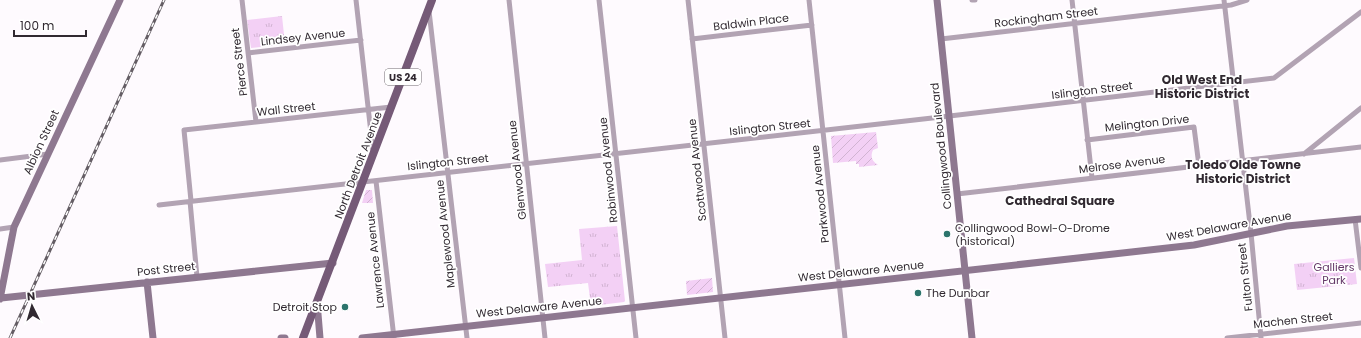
<svg xmlns="http://www.w3.org/2000/svg" width="1361" height="338" font-family="Poppins,sans-serif">
	<defs>
		<pattern id="park-tufts" width="24" height="20" patternUnits="userSpaceOnUse"><rect width="24" height="20" fill="#f3d0f5"/><path d="M3 7l-1-3M5 7V3M7 7l1-3M15 17l-1-3M17 17v-4M19 17l1-3" fill="none" stroke="#d1b3d2"/></pattern>
		<pattern id="garden-furrows" width="10" height="10" patternUnits="userSpaceOnUse"><rect width="10" height="10" fill="#f3d0f5"/><path d="M-1 1l2-2M0 10L10 0M9 11l2-2" fill="none" stroke="#d1b3d2"/></pattern>
	</defs>
	<rect width="100%" height="100%" fill="#fefafe"/>
	<path fill="url(#park-tufts)" d="M282,16L285,44L251,48L247,20Z
		M617,226L625,301L624,302L591,306L588,283L548,287L545,264L582,260L579,229Z
		M1354,258L1357,284L1297,290L1294,264Z"/>
	<path fill="url(#garden-furrows)" d="M876,132L878,148L873,150C870,157 872,161 878,165L859,167V164H856V161L833,163L831,136Z
		M366,190H372L373,203H362Z
		M712,278L713,292L687,295L686,281Z"/>
	<g fill="none" stroke-linecap="round" stroke-linejoin="round">
		<path stroke="#b2a3b3" stroke-width="5" d="M242,0L256,122
			M356,0L373,151
			M509,0L545,338
			M599,0L636,338
			M688,0L725,338
			M809,0L845,338
			M972,0H975
			M1072,0L1092,178
			M1224,0L1251,233L1261,338
			M429,11L467,338
			M692,39L812,25
			M941,39L1231,5L1247,0
			M248,53L361,40
			M1087,140L1194,127L1199,166
			M1304,154L1361,108
			M0,160L48,154
			M376,181L394,338
			M957,194L1361,147
			M190,201L197,277
			M191,201L184,130L391,107
			M159,205L941,117L1274,78L1361,12
			M1355,219L1361,268
			M0,229L14,227
			M1227,338L1361,323"/>
		<path stroke="#8e7890" stroke-width="7" d="M937,0L972,338
			M147,282L153,338
			M1,298L333,263
			M0,299L14,227L120,0
			M317,302L320,338
			M281,338H285
			M362,338L1194,245L1287,226L1361,219"/>
		<path stroke="#755a77" stroke-width="8" d="M303,338L432,0"/>
		<defs>
			<path id="rail" d="M10,338L164,0"/>
		</defs>
		<use href="#rail" stroke="#645d64" stroke-width="3"/>
		<use href="#rail" stroke="#fff" stroke-width="1.5" stroke-dasharray="4.5" stroke-linecap="butt"/>
	</g>
	<g fill="#2c746c" stroke="#fff" stroke-width="1.5">
		<circle cx="947" cy="234" r="4"/>
		<circle cx="918" cy="293" r="4"/>
		<circle cx="345" cy="307" r="4"/>
	</g>
	<g text-anchor="middle" dominant-baseline="central" stroke-width="3.5" stroke-linejoin="round" paint-order="stroke">
		<rect fill="#fff" stroke="#6f696f" stroke-width="1" x="385" y="69" width="36" height="16" rx="3"/>
		<g font-size="10" font-weight="bold" fill="#312931">
			<text x="403" y="77">US 24</text>
		</g>
		<g font-size="11" fill="#312931" stroke="#fff">
			<text transform="translate(1046 17) rotate(-7)">Rockingham Street</text>
			<text transform="translate(751 22) rotate(-7)">Baldwin Place</text>
			<text transform="translate(303 37) rotate(-6)">Lindsey Avenue</text>
			<text transform="translate(239 62) rotate(-97)">Pierce Street</text>
			<text transform="translate(1092 90) rotate(-7)">Islington Street</text>
			<text transform="translate(286 109) rotate(-6)">Wall Street</text>
			<text transform="translate(1147 123) rotate(-6)">Melington Drive</text>
			<text transform="translate(770 127) rotate(-6)">Islington Street</text>
			<text transform="translate(41 142) rotate(-65)">Albion Street</text>
			<text transform="translate(941 146) rotate(-96)">Collingwood Boulevard</text>
			<text transform="translate(448 162) rotate(-6)">Islington Street</text>
			<text transform="translate(1122 164) rotate(-7)">Melrose Avenue</text>
			<text transform="translate(358 165) rotate(-69)">North Detroit Avenue</text>
			<text transform="translate(517 170) rotate(-96)">Glenwood Avenue</text>
			<text transform="translate(608 170) rotate(-96)">Robinwood Avenue</text>
			<text transform="translate(697 170) rotate(-96)">Scottwood Avenue</text>
			<text transform="translate(820 194) rotate(-96)">Parkwood Avenue</text>
			<text transform="translate(1229 226) rotate(-10)">West Delaware Avenue</text>
			<text transform="translate(445 234) rotate(-96)">Maplewood Avenue</text>
			<text transform="translate(375 260) rotate(-96)">Lawrence Avenue</text>
			<text transform="translate(166 269) rotate(-6)">Post Street</text>
			<text transform="translate(861 271) rotate(-6)">West Delaware Avenue</text>
			<text transform="translate(1245 277) rotate(-96)">Fulton Street</text>
			<text transform="translate(539 307) rotate(-6)">West Delaware Avenue</text>
			<text transform="translate(1293 320) rotate(-6)">Machen Street</text>
		</g>
		<g font-size="11" fill="#312931" stroke="#fff" text-anchor="start">
			<text x="955" y="228">Collingwood Bowl-O-Drome<tspan x="955" dy="13">(historical)</tspan></text>
			<text x="926" y="293">The Dunbar</text>
			<text x="337" y="307" text-anchor="end">Detroit Stop</text>
		</g>
		<g font-size="11" fill="#633767" stroke="#fff">
			<text x="1334" y="267">Galliers<tspan x="1334" dy="13">Park</tspan></text>
		</g>
		<g font-size="12" font-weight="bold" fill="#312931" stroke="#fff">
			<text x="1202" y="79">Old West End<tspan x="1202" dy="14">Historic District</tspan></text>
			<text x="1243" y="164">Toledo Olde Towne<tspan x="1243" dy="14">Historic District</tspan></text>
			<text x="1060" y="200">Cathedral Square</text>
		</g>
	</g>
	<g transform="translate(32 306) rotate(355)" stroke="#ffffff" stroke-width="3" paint-order="stroke">
	<path d="M0-3L7 15L0 10L-7 15Z" fill="#312931"/>
	<text y="-6" font-size="11" font-weight="bold" text-anchor="middle" fill="#312931">N</text>
	</g>
	<path d="M14 30v6h72v-6" fill="none" stroke="#312931" stroke-width="2"/>
	<text x="20" y="30" font-size="12" fill="#312931" stroke="#ffffff" stroke-width="3" paint-order="stroke">100 m</text>
</svg>
